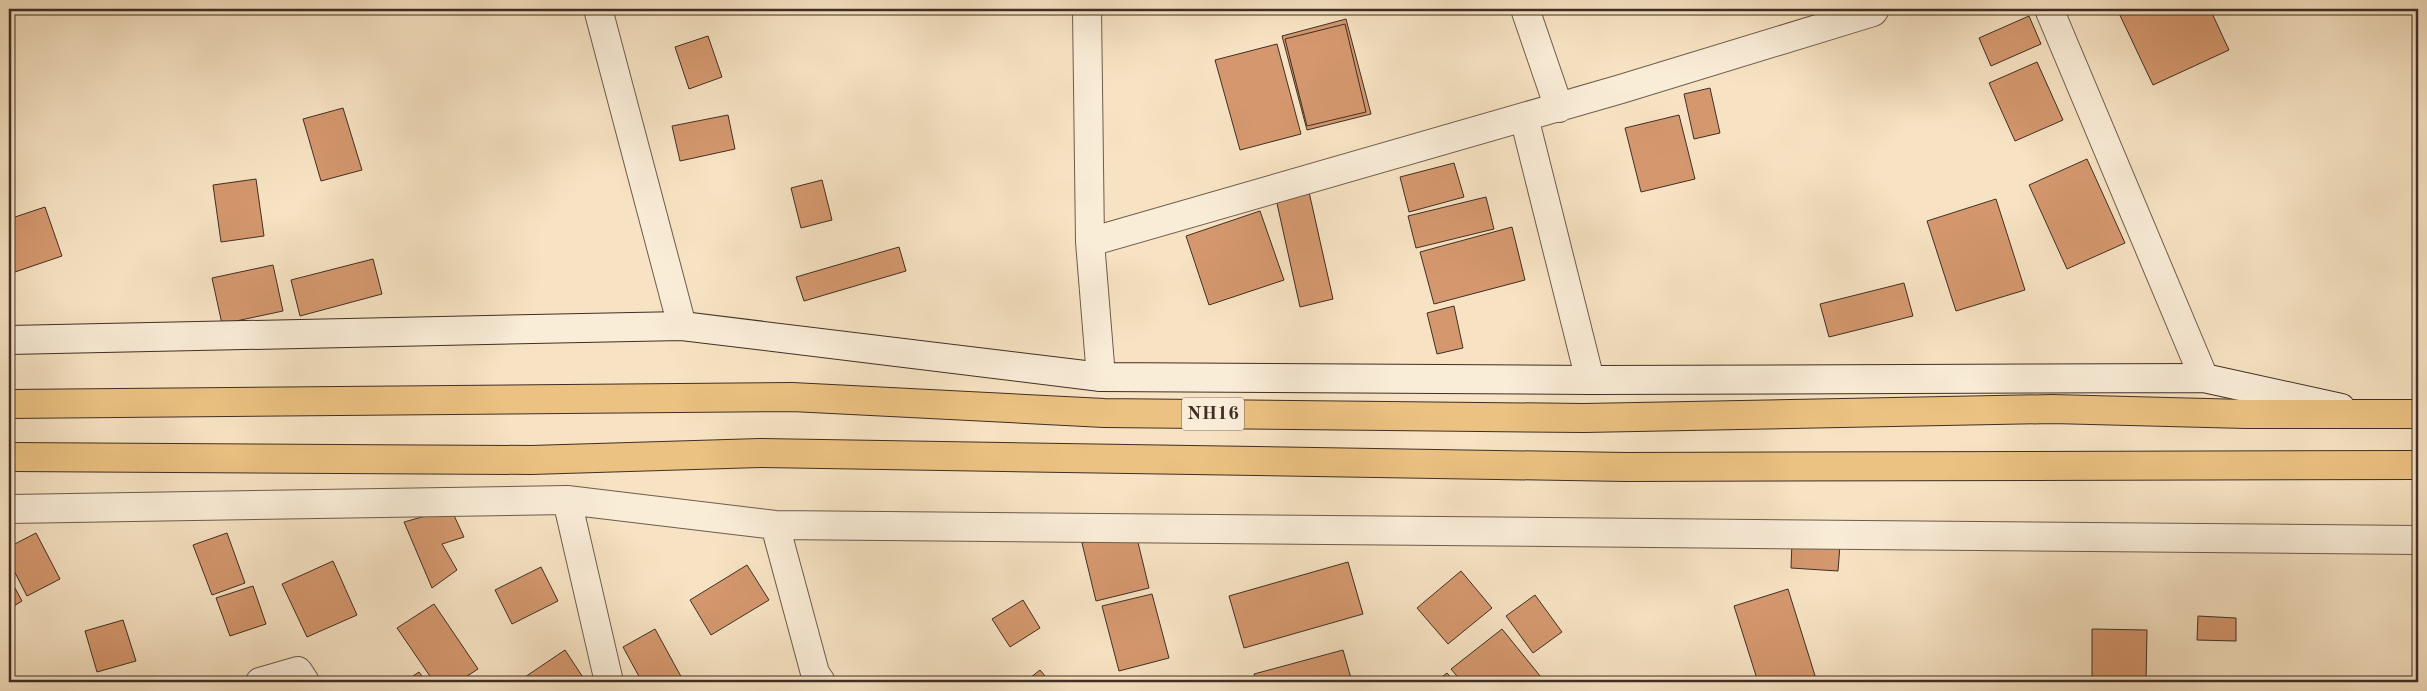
<svg xmlns="http://www.w3.org/2000/svg" width="2427" height="691" font-family="'Old Standard TT',serif">
	<rect width="100%" height="100%" fill="#f7e3c3"/>
	<filter id="stains"><feTurbulence type="fractalNoise" baseFrequency=".004" numOctaves="4"/><feColorMatrix values="0 0 0 0 .2 0 0 0 0 .09 0 0 0 0 .02 0 0 0 .5 -.17"/></filter>
	<radialGradient id="worn" r=".72"><stop offset=".6" stop-color="#630" stop-opacity="0"/><stop offset="1" stop-color="#630" stop-opacity=".3"/></radialGradient>
	<path fill="#d5986e" stroke="#402e25" d="M2117,9H2210L2229,50L2153,85Z
		M2029,16L2041,44L1991,66L1979,38Z
		M1346,19L1371,114L1307,130L1282,36Z
		M1345,24L1366,112L1307,126L1285,39Z
		M708,36L722,77L689,89L675,47Z
		M1277,44L1301,134L1240,150L1215,60Z
		M2037,62L2063,120L2015,141L1989,83Z
		M1710,88L1720,133L1694,139L1684,94Z
		M343,108L362,170L321,181L303,119Z
		M728,115L735,149L680,161L672,126Z
		M1679,115L1695,179L1641,192L1625,128Z
		M2087,159L2125,243L2067,269L2029,185Z
		M1454,163L1464,197L1409,212L1400,177Z
		M256,179L264,236L221,242L213,185Z
		M822,180L832,220L801,228L791,188Z
		M1309,192L1333,299L1300,307L1276,199Z
		M1486,197L1494,229L1416,248L1408,216Z
		M1996,199L2025,290L1956,311L1927,221Z
		M45,207L62,256L9,274V219Z
		M1260,211L1284,280L1209,305L1186,236Z
		M1512,227L1525,280L1434,304L1420,252Z
		M899,247L906,271L804,301L796,277Z
		M373,259L382,294L300,316L291,280Z
		M273,265L283,311L222,324L212,278Z
		M1904,283L1913,316L1829,337L1820,304Z
		M1454,306L1463,348L1437,354L1427,313Z
		M451,509L464,537L442,544L457,570L432,588L404,522Z
		M1135,530L1149,588L1096,601L1082,543Z
		M36,533L60,579L27,596L9,561V547Z
		M227,533L245,583L212,595L193,545Z
		M1792,542L1840,545L1838,571L1791,568Z
		M333,561L357,615L307,637L282,584Z
		M1348,562L1363,614L1244,648L1229,596Z
		M747,565L769,600L711,635L690,600Z
		M541,567L558,601L512,624L495,590Z
		M1461,571L1492,608L1448,644L1417,608Z
		M9,577L22,601L9,609Z
		M253,586L266,624L230,636L216,598Z
		M1788,589L1817,682H1758L1734,606Z
		M1152,594L1169,658L1119,671L1102,606Z
		M1535,595L1562,632L1533,653L1506,616Z
		M1023,600L1040,628L1010,647L992,619Z
		M434,604L478,669L458,682H434L397,628Z
		M2198,616L2236,618V641L2197,640Z
		M123,620L136,661L97,672L85,631Z
		M655,629L684,682H642L623,647Z
		M1502,629L1545,682H1462L1451,669Z
		M2092,629L2147,630L2146,682H2092Z
		M565,650L586,682H528L525,677Z
		M1343,650L1352,682H1256L1254,674Z
		M1040,670L1050,682H1025Z
		M419,672L426,682H404Z
		M1447,673L1455,682H1435Z"/>
	<g fill="none" stroke-linecap="round" stroke-linejoin="round">
		<defs>
			<path id="street" d="M598,9L682,326
				M1087,9L1090,242L1101,377
				M1525,9L1559,108
				M2049,9L2204,378
				M1524,117L1590,380
				M1090,242L1621,89L1873,12L1875,9
				M567,500L609,682
				M9,509L567,500L775,525L2418,540
				M775,525L815,673L821,682
				M260,682L298,671L305,682"/>
			<path id="secondary" d="M9,340L682,326L1101,377L1590,380L2204,378L2341,408"/>
			<path id="highway" d="M9,404L792,397L1104,413L1584,418L2052,409L2246,414H2418
				M9,457L531,460L760,453L1626,467L2418,465"/>
		</defs>
		<use href="#street" stroke="#6e5b4c" stroke-width="30"/>
		<use href="#secondary" stroke="#402e25" stroke-width="30"/>
		<use href="#highway" stroke="#402e25" stroke-width="30"/>
		<use href="#street" stroke="#faedd8" stroke-width="28"/>
		<use href="#secondary" stroke="#faedd8" stroke-width="28"/>
		<use href="#highway" stroke="#ecc282" stroke-width="28"/>
	</g>
	<g text-anchor="middle" dominant-baseline="central" stroke-width="5" stroke-linejoin="round" paint-order="stroke">
		<rect fill="#faedd8" stroke="#78675b" stroke-width="1" x="1182" y="397.5" width="62" height="33" rx="4"/>
		<g font-size="19" font-weight="bold" fill="#402e25">
			<text x="1213" y="414">NH16</text>
		</g>
	</g>
	<rect width="2427" height="691" fill="none" stroke="#f7e3c3" stroke-width="30"/>
	<rect x="10" y="10" width="2407" height="671" fill="none" stroke="#402e25" stroke-width="2.5"/>
	<rect x="15" y="15" width="2397" height="661" fill="none" stroke="#402e25"/>
	<rect width="100%" height="100%" filter="url(#stains)"/>
	<rect width="100%" height="100%" fill="url(#worn)"/>
</svg>
